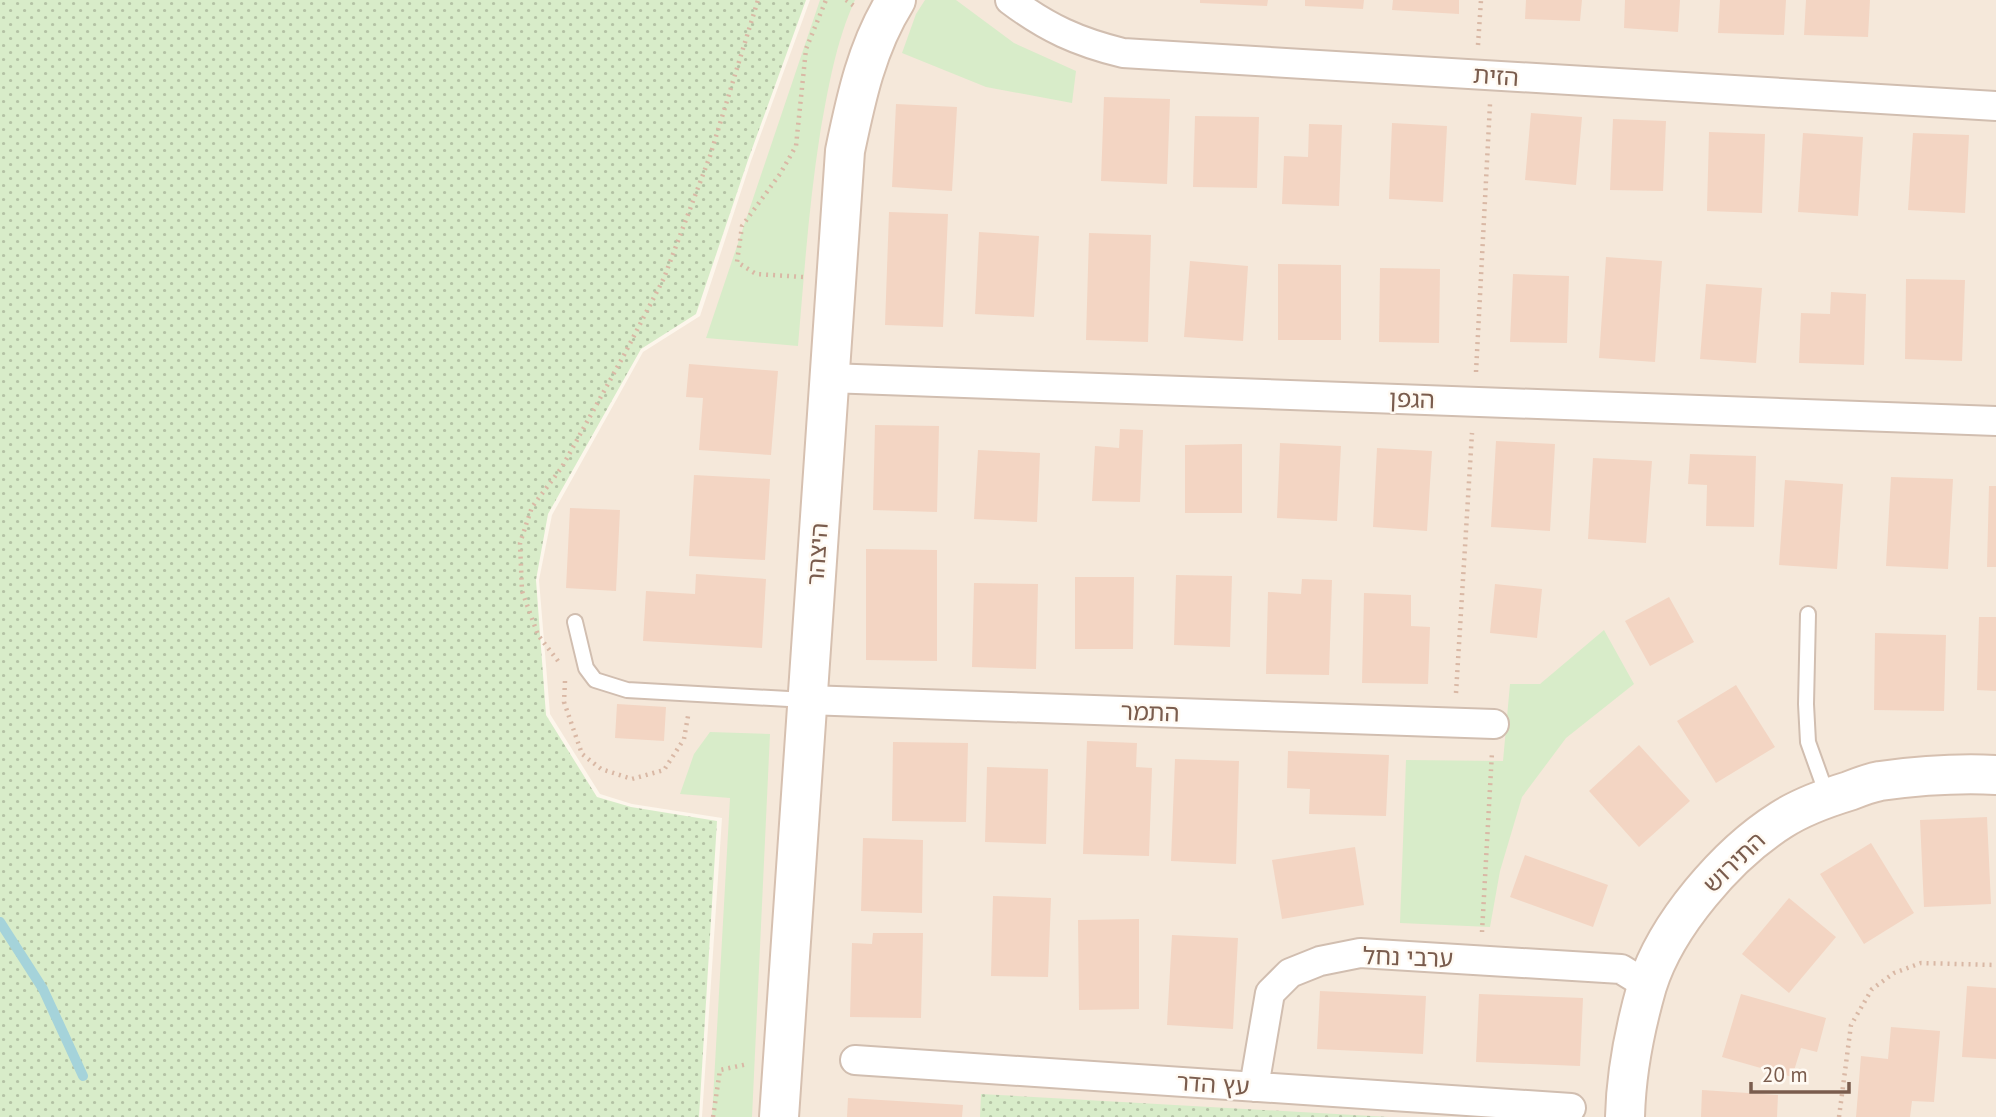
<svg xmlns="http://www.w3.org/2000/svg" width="1996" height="1117" font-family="'PT Sans','Noto Sans Hebrew',sans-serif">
	<defs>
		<pattern id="grass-dots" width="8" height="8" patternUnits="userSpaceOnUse" patternTransform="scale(1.75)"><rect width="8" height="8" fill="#d8ecc9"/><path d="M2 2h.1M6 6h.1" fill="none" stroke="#b4c2a5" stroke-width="1.8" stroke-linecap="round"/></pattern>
	</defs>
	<rect width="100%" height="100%" fill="#fdf6ec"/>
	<path fill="#f5e8da" d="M810,0H1996V1117H702L722,818L632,804L600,794L550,714L539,580L552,515L643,352L700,316L751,161Z"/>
	<path fill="url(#grass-dots)" d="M0,0H806L748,160L696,314L641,349L548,514L536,580L546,715L597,797L631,807L717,821L699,1117H0Z
		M981,1094L1389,1117H980Z"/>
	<path fill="#d8ecc9" d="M820,0H855C836,41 828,89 820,134C809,204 804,275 798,346L706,338Z
		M925,0H956L1014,43L1076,71L1072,103L986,87L902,53L916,14Z
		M1604,630L1634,684L1566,738L1522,797L1500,871L1490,927L1400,923L1406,760L1503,761L1510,684H1540Z
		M710,732L770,734L752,1117H712L730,798L680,794L694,754Z"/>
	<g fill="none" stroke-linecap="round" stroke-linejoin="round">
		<path stroke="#a5d3da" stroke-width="10" d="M0,922L43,989L83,1076"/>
	</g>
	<path fill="#f3d5c3" d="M1200,0H1268L1267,6L1200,3Z
		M1305,0H1364L1363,9L1305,6Z
		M1393,0H1459V14L1392,10Z
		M1526,0H1582L1580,21L1525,19Z
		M1625,0H1680L1678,32L1624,28Z
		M1720,0H1786L1784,35L1718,33Z
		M1806,0H1870L1868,37L1804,35Z
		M1104,97L1170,99L1167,184L1101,181Z
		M896,104L957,107L952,191L892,187Z
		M1531,113L1582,117L1576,185L1525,180Z
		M1195,116L1259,117L1257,188L1193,187Z
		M1613,119L1666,121L1663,191L1610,190Z
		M1392,123L1447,126L1443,202L1389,199Z
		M1309,124L1342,125L1339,206L1282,204L1284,156L1308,157Z
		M1709,132L1765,134L1762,213L1707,211Z
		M1803,133L1863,137L1858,216L1798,212Z
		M1913,133L1969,135L1965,213L1908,210Z
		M889,212L948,214L943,327L885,325Z
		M979,232L1039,236L1034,317L975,314Z
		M1089,233L1151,235L1148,342L1086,340Z
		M1606,257L1662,261L1655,362L1599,358Z
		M1190,261L1248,266L1243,341L1184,337Z
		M1278,264L1341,265V340H1278Z
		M1380,268L1440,269L1439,343L1379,342Z
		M1513,274L1569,276L1567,343L1510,342Z
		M1906,279L1965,280L1962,361L1905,359Z
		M1706,284L1762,288L1756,363L1700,359Z
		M1831,292L1866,294L1864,365L1799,363L1801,313L1830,314Z
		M689,364L778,371L771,455L699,450L703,398L686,397Z
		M875,425L939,426L937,512L873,510Z
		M1120,429L1143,430L1140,502L1092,501L1095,446L1119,448Z
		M1496,441L1555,444L1550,531L1491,527Z
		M1280,443L1341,446L1337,521L1277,518Z
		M1242,444V513H1185V445Z
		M1377,448L1432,451L1427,531L1373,527Z
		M978,450L1040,453L1037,522L974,519Z
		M1690,454L1756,456L1754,527L1706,526L1707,485L1688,484Z
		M1593,458L1652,461L1646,543L1588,539Z
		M694,475L770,479L765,560L689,556Z
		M1891,477L1953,479L1948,569L1886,566Z
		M1785,480L1843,484L1837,569L1779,565Z
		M1989,486H1996V567H1987Z
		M570,508L620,510L616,591L566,588Z
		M866,549L937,550V661L866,660Z
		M696,574L766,579L762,648L643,641L646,591L695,594Z
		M1176,575L1232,576L1230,647L1174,645Z
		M1075,577H1134L1133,649H1075Z
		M1302,579L1332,580L1329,675L1266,674L1268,592L1301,594Z
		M974,583L1038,584L1036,669L972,667Z
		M1495,584L1542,589L1537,638L1490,633Z
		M1364,593L1411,595V626L1430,627L1428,684L1362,683Z
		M1669,597L1694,642L1650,666L1625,621Z
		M1979,617H1996V691L1977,690Z
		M1875,633L1946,635L1944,711L1874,710Z
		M1736,685L1775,747L1716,783L1677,721Z
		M617,704L666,707L664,741L615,738Z
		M1087,741L1137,743L1136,767L1152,768L1149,856L1083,854Z
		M893,742L968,743L966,822L892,821Z
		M1639,745L1690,801L1639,847L1589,791Z
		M1288,751L1389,755L1386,816L1309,814L1310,789L1287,788Z
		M1175,759L1239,761L1236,864L1171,861Z
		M987,767L1048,769L1046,844L985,842Z
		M1987,817L1991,904L1924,907L1920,820Z
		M863,838L923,840L922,913L861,911Z
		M1871,843L1914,913L1864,944L1820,874Z
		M1355,847L1364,905L1282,919L1272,860Z
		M1525,855L1608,885L1593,927L1510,897Z
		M993,896L1051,898L1048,977L991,976Z
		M1789,898L1836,937L1789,993L1742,954Z
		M1139,919V1009L1079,1010L1078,920Z
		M873,933H923L921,1018L850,1017L852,943L872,944Z
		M1172,935L1238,938L1233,1029L1167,1025Z
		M1967,986L1996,988V1059L1962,1057Z
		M1320,991L1426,996L1423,1054L1317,1049Z
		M1479,994L1583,998L1580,1066L1476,1062Z
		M1741,994L1826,1018L1817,1052L1801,1048L1792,1077L1722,1057Z
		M1891,1027L1940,1031L1934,1102L1912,1101L1910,1117H1856L1861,1056L1888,1059Z
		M1702,1090L1778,1095L1777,1117H1701Z
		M848,1098L963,1105L962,1117H847Z"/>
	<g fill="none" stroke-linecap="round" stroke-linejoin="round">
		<defs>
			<path id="lane" d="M1808,614L1806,704L1808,742L1827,795
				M575,622L586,668L595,680L627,690L806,700"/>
			<path id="street" d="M1010,0C1047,28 1078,42 1123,53L1996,106
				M829,378L1996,421
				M807,700L1494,724
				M855,1060L1571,1108
				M1254,1087L1270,993L1290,973L1320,961L1360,953L1621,969L1647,985"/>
			<path id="secondary" d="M779,1117L845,151C856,98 867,46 896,0
				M1625,1117C1626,1074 1635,1028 1647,986C1666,925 1727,854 1781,820C1801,807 1826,798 1849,791C1859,787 1869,783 1880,781C1917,776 1958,773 1996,775"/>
		</defs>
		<use href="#lane" stroke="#d1beb0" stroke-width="18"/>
		<use href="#street" stroke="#d1beb0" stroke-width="32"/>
		<use href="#secondary" stroke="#d6c0b0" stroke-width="42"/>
		<path stroke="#d9b8a5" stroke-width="4.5" stroke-dasharray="2 5" stroke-linecap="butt" d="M846,0L854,6
			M1478,45L1481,0
			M803,277L756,274L737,262L742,226L780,174L796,146L806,49L826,0
			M1476,372L1490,104
			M558,661L538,635L522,591L520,543L532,507L562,467L624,355L664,278L710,156L758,0
			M565,681L564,702L582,754L601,769L632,779L664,770L684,739L688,716
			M1456,693L1472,433
			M1482,932L1492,752
			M713,1117L720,1070L748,1064
			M1839,1117L1851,1025L1872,989L1894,973L1921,963L1996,965"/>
		<use href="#lane" stroke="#fff" stroke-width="14"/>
		<use href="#street" stroke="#fff" stroke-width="28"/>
		<use href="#secondary" stroke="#fff" stroke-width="38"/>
	</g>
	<g text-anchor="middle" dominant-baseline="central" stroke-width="5" stroke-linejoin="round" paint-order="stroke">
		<g font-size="24" fill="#7a5c4d" stroke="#fffaf3">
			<text transform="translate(1496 76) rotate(4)">הזית</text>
			<text transform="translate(1412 399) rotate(2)">הגפן</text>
			<text transform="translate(817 554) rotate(-86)">היצהר</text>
			<text transform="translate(1150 712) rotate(2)">התמר</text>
			<text transform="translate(1734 862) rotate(-44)">התירוש</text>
			<text transform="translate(1408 957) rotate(2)">ערבי נחל</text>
			<text transform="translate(1213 1084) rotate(4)">עץ הדר</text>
		</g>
	</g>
	<path d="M1751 1082v10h98v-10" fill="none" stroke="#7a5c4d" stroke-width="3.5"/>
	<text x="1762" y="1082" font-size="21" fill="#7a5c4d" stroke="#fffaf3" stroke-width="5" paint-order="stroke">20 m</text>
</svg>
